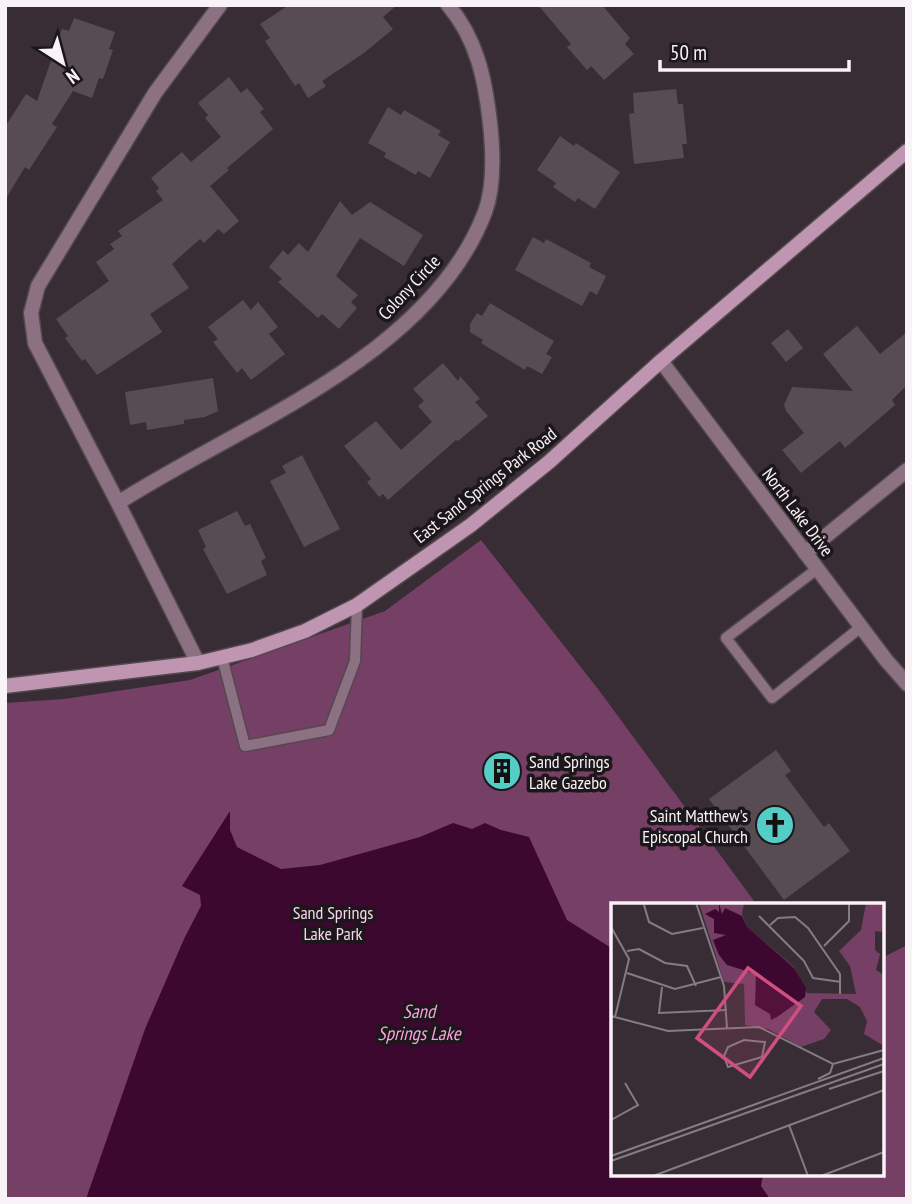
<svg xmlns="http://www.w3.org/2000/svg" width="912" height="1204" font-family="'PT Sans Narrow',sans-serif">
	<rect width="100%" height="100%" fill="#382d34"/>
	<path fill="#763f65" d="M481,540L598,689L757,905H613V1174H882V958L907,945V1199H5V703L64,699L190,680L385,611Z"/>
	<path fill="#3c082f" d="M230,811V830L237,847L281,869L320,865L420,837L453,823L472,829L485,823L501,830L529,837L567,920L613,949V1174H763L761,1186L770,1199H86L145,1029L184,939L201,906L200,895L182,886Z"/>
	<path fill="#584c53" d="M289,5H397L383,17L393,29L364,53L322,81L326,86L308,98L299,83L295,86L265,41L270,38L260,24Z
		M538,5H602L630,38L625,44L634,54L604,80L591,66L587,70L567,47L571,44Z
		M74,18L115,32L109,49L113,50L103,79L99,78L92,98L73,91L52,124L57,127L29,170L25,167L5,200V127L26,94L37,101L62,29L69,31Z
		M229,77L241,93L247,88L264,109L260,112L273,129L227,168L229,170L210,186L239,221L224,234L218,229L204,243L200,239L172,264L189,288L150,314L162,332L97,375L85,359L82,361L65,338L68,336L56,319L109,281L96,262L114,249L110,244L122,236L118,231L163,200L156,191L159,188L151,178L182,152L191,162L221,137L205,118L208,115L198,103Z
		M676,89L678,104H683L687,144H682L684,158L634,164L629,114L634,113L633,93Z
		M388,107L401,115L404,110L441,131L438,135L450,142L430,178L418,171L416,175L384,157L386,153L368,143Z
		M560,136L574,146L576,143L620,172L595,209L578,198L575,202L553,187L556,183L537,170Z
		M340,201L352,215L370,202L423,235L404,266L360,238L336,276L358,295L351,302L357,308L339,329L322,314L318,318L278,282L282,279L269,267L283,250L288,255L299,243L308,252Z
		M533,237L544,243L546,239L591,263L589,267L606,276L597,295L590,291L582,306L515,270Z
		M243,300L251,310L258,302L278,327L269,334L285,354L251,380L242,368L237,373L213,342L218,339L208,327Z
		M490,303L554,341L546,354L552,357L542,374L527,366L525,370L481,343L483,340L470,332V324L477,313L482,316Z
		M857,326L880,354L907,332V385L892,400L895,405L866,430L845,448L840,441L801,473L782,450L804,433L786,411L784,405L792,387L853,391L823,354Z
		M788,329L803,348L786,362L771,343Z
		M443,363L458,381L460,376L480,399L475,402L488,416L458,441L456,440L388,500L383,494L379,497L367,482L371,479L344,446L376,421L401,450L432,422L418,406L424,401L413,389Z
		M213,378L218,411L205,417L184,420V424L147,430L146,422L130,425L125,392Z
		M302,455L340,529L304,547L270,481L286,473L282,466Z
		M237,511L245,526L250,524L266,558L261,561L267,575L227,594L203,549L206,547L198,530Z
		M776,750L791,771L785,775L824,827L829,823L850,851L784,900L709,799Z
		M483 771a18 18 0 1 1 36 0a18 18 0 1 1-36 0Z"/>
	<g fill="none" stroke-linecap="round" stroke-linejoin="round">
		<defs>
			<path id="lane" d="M817,569L726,638L772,698L861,627
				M222,657L245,746L329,730L355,661L357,605"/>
			<path id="street" d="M220,5L155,93L38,286L31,313L35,343L118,503C239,425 430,357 485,212C495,185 493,150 490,123C485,79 477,39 448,5
				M661,361L886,660L907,684
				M118,503L198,663
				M805,553L907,470"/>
			<path id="secondary" d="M5,686L198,663L252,650L305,631L357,605L471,525L549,462L661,361L907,151"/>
		</defs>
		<use href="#lane" stroke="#53494f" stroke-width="13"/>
		<use href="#street" stroke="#53494f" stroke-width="17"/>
		<use href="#secondary" stroke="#53494f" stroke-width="17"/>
		<use href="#lane" stroke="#8c7183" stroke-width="10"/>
		<use href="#street" stroke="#8c7183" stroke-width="14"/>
		<use href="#secondary" stroke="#c095b1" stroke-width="14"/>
	</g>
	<defs>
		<symbol id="building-disc" viewBox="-11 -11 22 22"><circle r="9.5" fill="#54cdc7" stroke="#1c171a"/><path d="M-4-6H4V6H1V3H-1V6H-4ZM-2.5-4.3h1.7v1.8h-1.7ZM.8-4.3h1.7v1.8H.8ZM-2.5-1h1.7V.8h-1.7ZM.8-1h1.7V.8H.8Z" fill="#111"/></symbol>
		<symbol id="church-disc" viewBox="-11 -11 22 22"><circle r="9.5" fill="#54cdc7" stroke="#1c171a"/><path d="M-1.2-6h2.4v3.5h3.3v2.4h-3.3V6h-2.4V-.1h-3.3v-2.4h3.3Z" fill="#111"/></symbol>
	</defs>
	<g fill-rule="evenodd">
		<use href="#building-disc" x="480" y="749" width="44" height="44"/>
		<use href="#church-disc" x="753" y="803" width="44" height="44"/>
	</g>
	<g text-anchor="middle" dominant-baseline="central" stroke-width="7" stroke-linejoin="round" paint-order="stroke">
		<g font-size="18" fill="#f9f2f6" stroke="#1c171a">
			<text transform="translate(409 287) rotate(-47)">Colony Circle</text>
			<text transform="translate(485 485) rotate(-38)">East Sand Springs Park Road</text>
			<text transform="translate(798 512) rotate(53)">North Lake Drive</text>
		</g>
		<g font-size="18" fill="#f9f2f6" stroke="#1c171a" text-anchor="start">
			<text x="529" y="761">Sand Springs<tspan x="529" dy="21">Lake Gazebo</tspan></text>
			<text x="748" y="815" text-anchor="end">Saint Matthew's<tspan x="748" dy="21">Episcopal Church</tspan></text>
		</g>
		<g font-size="18" fill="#f9d6ec" stroke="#1c171a">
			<text x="333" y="912">Sand Springs<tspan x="333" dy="21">Lake Park</tspan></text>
		</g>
		<g font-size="19" font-style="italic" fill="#f8a3dc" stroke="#1c171a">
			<text x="419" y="1011">Sand<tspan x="419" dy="22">Springs Lake</tspan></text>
		</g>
	</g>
	<g transform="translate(611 903)">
		<rect width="273" height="273" fill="#382d34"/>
		<path d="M88,0H133L131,11L136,24L183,64L196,90L245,91L239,63L228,48L250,27L255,0H273V29L264,28V47L269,51L265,67L273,72V143L253,131L256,118L249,104L236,96H211L203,109L220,127L213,136L190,144L157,126L134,122L133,81L113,79Z" fill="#763f65"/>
		<path d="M108,0L111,11L114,5L131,13L136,24L183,65L195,85L194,94L166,114L160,117L159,111L144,102L145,71L116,62L108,52L102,37L115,32L103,30V16L94,11L104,6L108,9Z" fill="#3c082f"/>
		<path fill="none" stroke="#857c82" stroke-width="2" d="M14,0H80M85,0L113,83L116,125M33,2L38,19L61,31L92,25M148,13L193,58L202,75L230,79M159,22L167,15L184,14L197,25L229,71V91M0,24L18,56L4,114M213,43L238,18V0M16,48L28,46L54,60L76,63L85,83M16,70L64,86L110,74M51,84L48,110L116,107M0,113L57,128L148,124L222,161L273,147M133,137L154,139L151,154L117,164L113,153L117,144ZM207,176L219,170L222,161M218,186L273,168M0,217L27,202L14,180M178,222L197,273M0,253L273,155M0,258L273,161M42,273L273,187M210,273L273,249"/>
		<path fill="#d04e82" fill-opacity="0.15" stroke="#d04e82" stroke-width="3.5" d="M137,65L190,103L139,174L86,135Z"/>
		<rect width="273" height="273" fill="none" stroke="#f9f2f6" stroke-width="3.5"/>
	</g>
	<rect width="912" height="1204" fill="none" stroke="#f9f2f6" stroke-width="14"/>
	<g transform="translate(63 63) rotate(144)" stroke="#1c171a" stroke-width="5" paint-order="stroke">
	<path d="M0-5L12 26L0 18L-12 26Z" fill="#f9f2f6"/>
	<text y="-10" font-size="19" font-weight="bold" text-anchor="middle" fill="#f9f2f6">N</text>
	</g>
	<path d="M660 60v10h189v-10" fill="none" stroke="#f9f2f6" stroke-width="3.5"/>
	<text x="670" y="60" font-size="21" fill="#f9f2f6" stroke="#1c171a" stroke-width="5" paint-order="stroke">50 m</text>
</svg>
